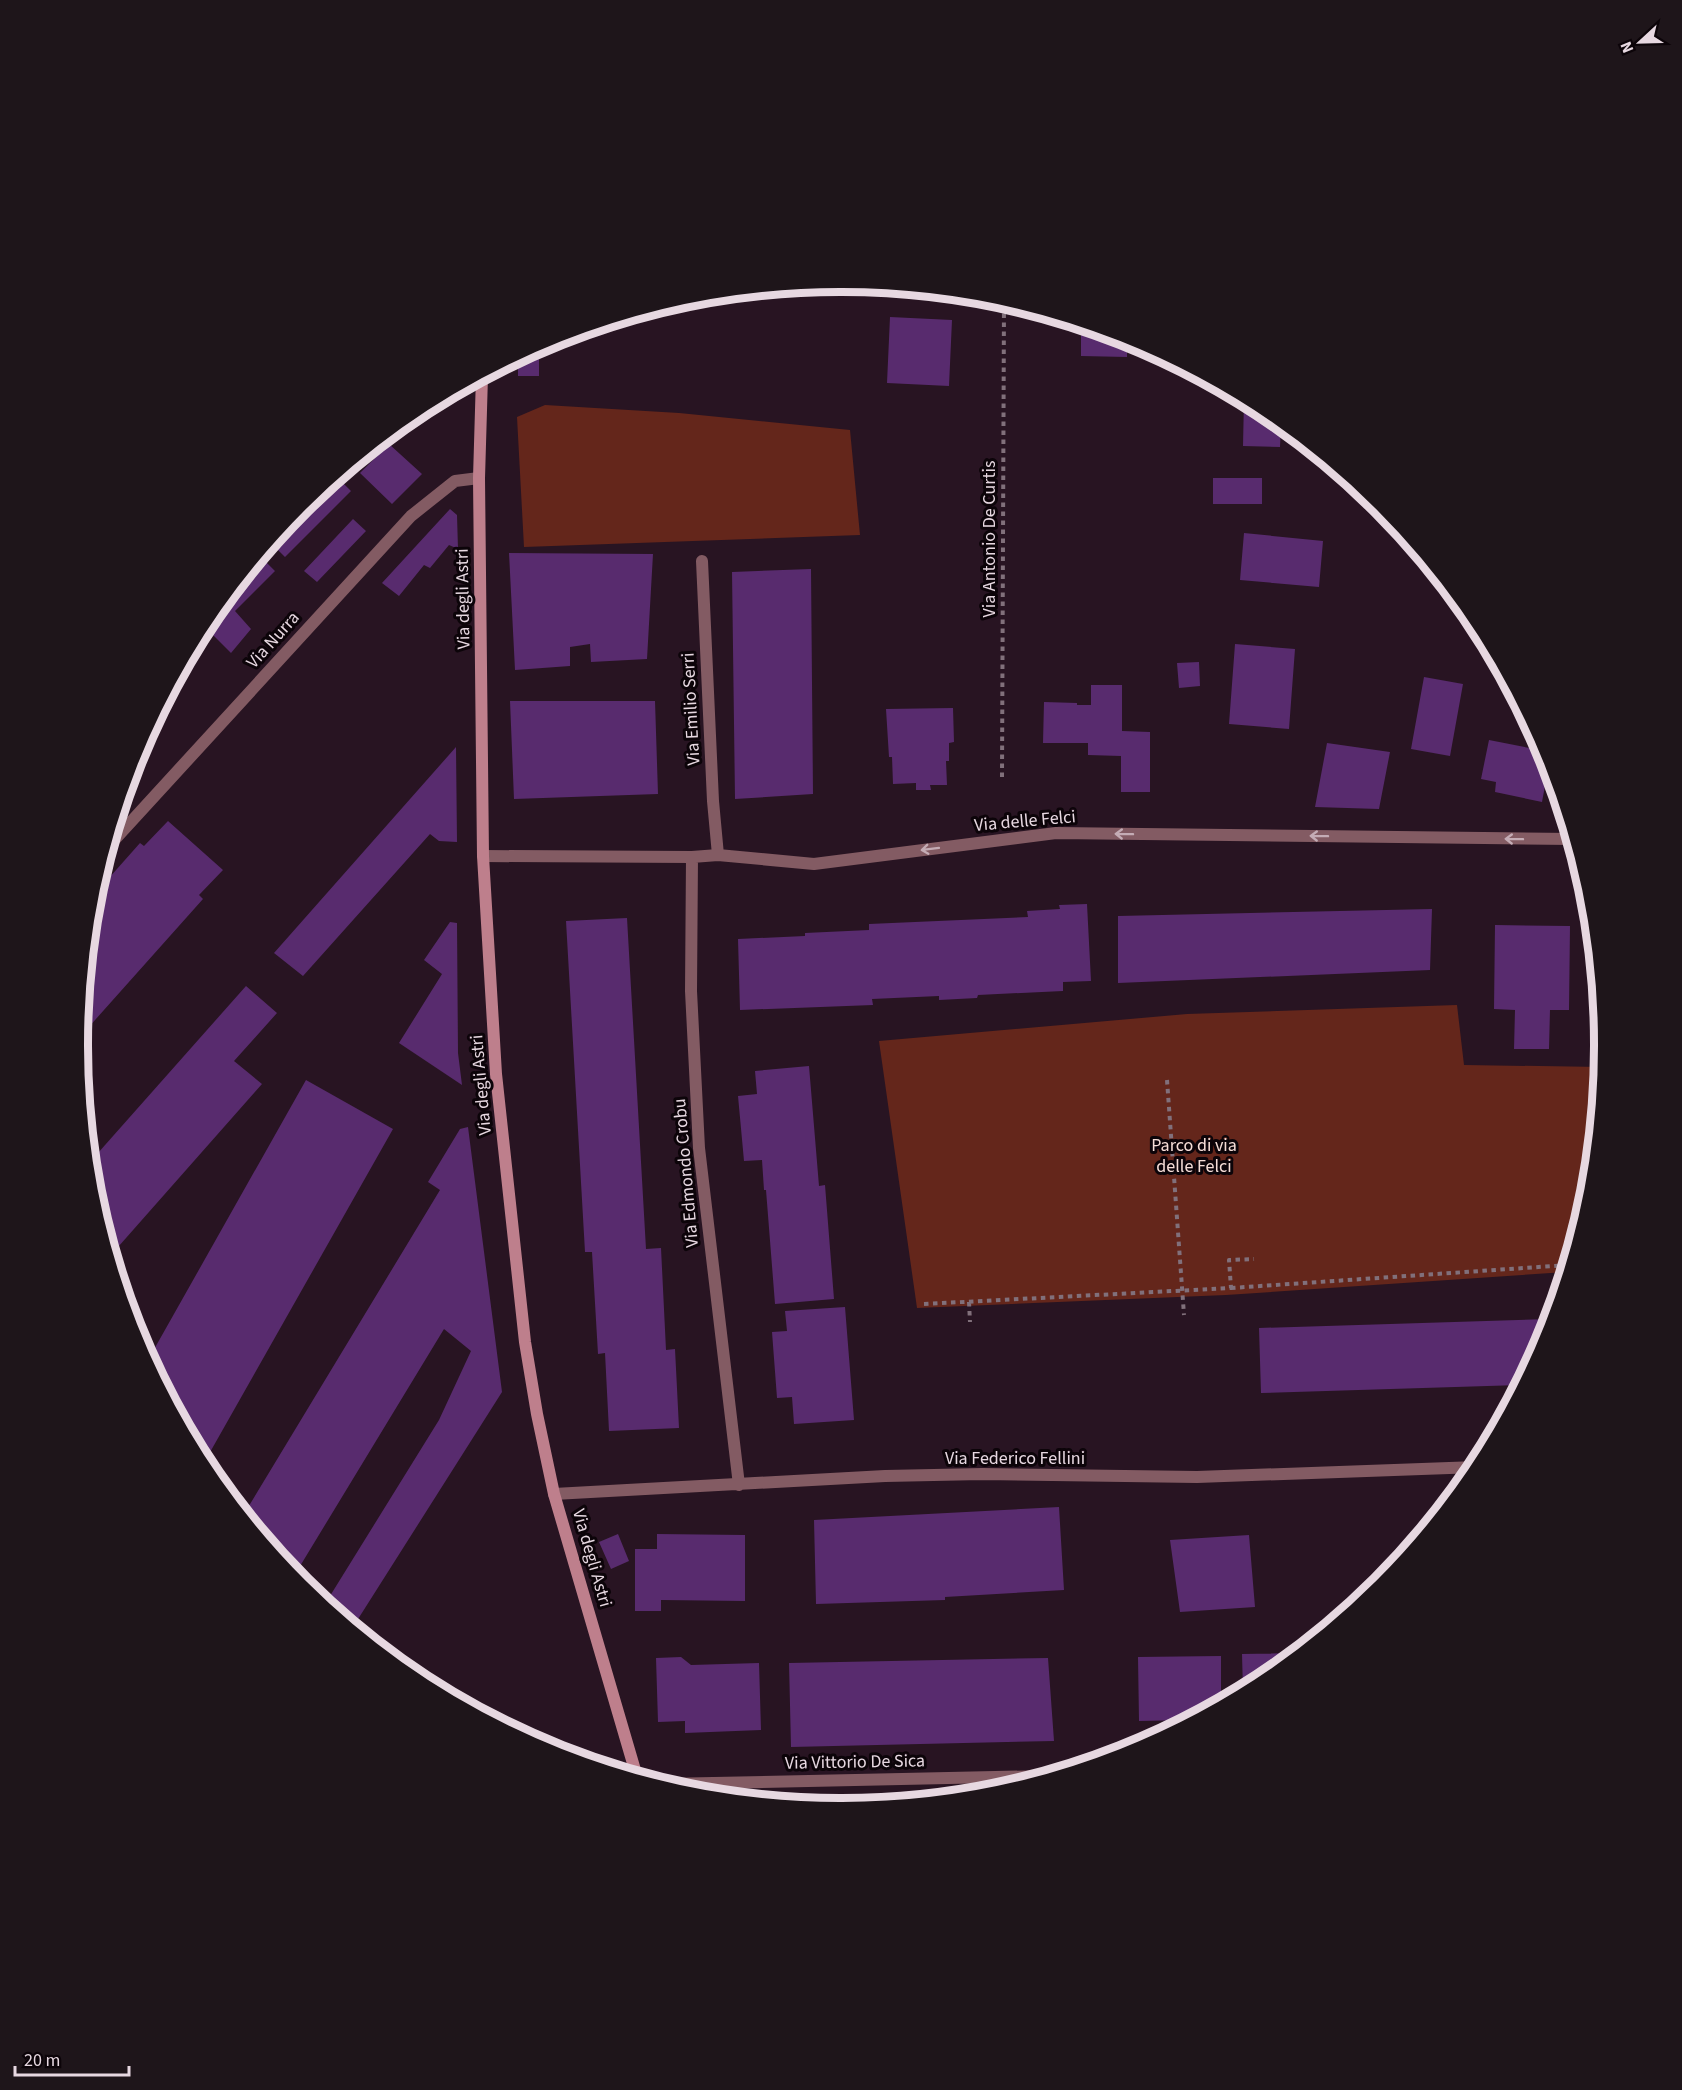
<svg xmlns="http://www.w3.org/2000/svg" width="1682" height="2090" font-family="'Source Sans 3',sans-serif">
	<rect width="100%" height="100%" fill="#281422"/>
	<path fill="#64261b" d="M545,405L679,413L850,430L860,535L524,547L517,417Z
		M1457,1005L1464,1065L1602,1067L1589,1194L1566,1272L1226,1295L917,1308L879,1041L1187,1014Z"/>
	<path fill="#582b6e" d="M890,317L952,320L949,386L887,383Z
		M1081,324L1127,338V357L1081,356Z
		M539,345V376H518V356Z
		M1244,399L1265,411L1281,424L1280,447L1243,446Z
		M431,404L389,444L383,438L417,410Z
		M389,444L422,474L392,504L360,473Z
		M337,477L351,491L285,557L271,543L302,505Z
		M1213,478H1262V504H1213Z
		M450,509L457,515L458,549L449,545L430,568L424,565L399,596L382,583Z
		M353,519L366,531L317,582L304,571Z
		M1244,533L1323,541L1319,587L1240,580Z
		M509,553L653,554L647,659L591,662L590,644L570,647V666L515,670Z
		M260,556L275,571L235,611L251,629L231,653L204,626Z
		M811,569L813,794L735,799L732,572Z
		M1235,644L1295,649L1289,729L1229,724Z
		M1199,662L1200,686L1179,688L1177,663Z
		M1424,677L1463,684L1450,756L1411,749Z
		M1091,685H1122V731L1150,732V792H1121V756L1088,755V743H1043L1044,702L1077,703V705H1091Z
		M510,701H655L658,794L514,799Z
		M953,708L954,742L949,743V761H946L947,785H930L931,790H916V783L893,784L892,757H889L886,709Z
		M1489,740L1545,751L1549,764L1542,802L1495,792L1496,782L1481,779Z
		M1327,743L1390,752L1379,809L1315,807Z
		M456,747L457,842L439,841L430,834L303,976L274,953Z
		M168,821L223,870L199,895L203,899L79,1038L93,896L140,843L144,846Z
		M1087,904L1091,981L1063,982V991L978,995L977,998L939,1000V996L872,999L873,1005L740,1010L738,939L805,936V933L869,930V924L1028,917L1027,911L1060,909L1059,905Z
		M1432,909L1430,970L1118,983V916Z
		M627,918L646,1249L661,1248L666,1350L675,1349L679,1428L609,1431L605,1353L598,1354L592,1252H585L566,921Z
		M450,922L457,923L458,1053L462,1085L399,1043L442,974L424,960Z
		M1495,925L1570,926L1569,1010H1550L1549,1049H1514L1515,1010L1494,1009Z
		M246,986L277,1013L234,1061L262,1084L111,1255L93,1194L90,1162Z
		M809,1066L819,1186L825,1185L834,1299L775,1304L766,1190H764L762,1160L744,1161L738,1096L757,1094L755,1071Z
		M306,1080L393,1129L209,1454L194,1446L148,1360Z
		M468,1127L502,1392L353,1627L325,1604L439,1420L471,1351L444,1329L294,1576L244,1514L440,1190L428,1182L460,1129Z
		M845,1307L854,1420L794,1424L792,1397L777,1398L772,1332L787,1331L785,1311Z
		M1551,1319L1546,1337L1520,1385L1261,1393L1259,1328Z
		M1059,1507L1064,1590L945,1597V1600L816,1604L814,1520Z
		M618,1534L629,1561L611,1569L599,1542Z
		M657,1534L745,1535V1601L661,1600V1611H635V1549H657Z
		M1249,1535L1255,1607L1180,1612L1170,1540Z
		M1297,1653L1265,1680L1243,1691L1242,1654Z
		M1221,1656V1703L1188,1720L1139,1721L1138,1657Z
		M681,1657L691,1665L759,1663L761,1730L685,1733V1721L658,1722L656,1658Z
		M1048,1658L1054,1741L791,1747L789,1663Z"/>
	<g fill="none" stroke-linecap="round" stroke-linejoin="round">
		<path stroke="#81707b" stroke-width="4" stroke-dasharray="4.5 4.5" stroke-linecap="butt" d="M1002,777L1004,301
			M1167,1080L1184,1315
			M1231,1288L1568,1265
			M969,1302L970,1322
			M924,1304L1231,1288L1229,1260L1254,1259"/>
		<path stroke="#835b63" stroke-width="12" d="M702,561L713,801L718,855
			M107,848L411,516L455,481L479,478
			M483,856L692,857L718,855L814,864L1056,833L1572,839
			M692,857L691,991L699,1148L739,1485
			M554,1494L885,1476L982,1474L1197,1477L1477,1467
			M712,1783L729,1797
			M663,1784L1047,1776"/>
		<path stroke="#be7f8c" stroke-width="12" d="M482,376L479,478L483,856L496,1074L525,1342L537,1414L554,1494L637,1777"/>
	</g>
	<defs><path id="oneway-shaft" d="M-6 0H5M1.5-3L5.5 0L1.5 3" fill="none" stroke-width="1.6" stroke-linecap="round" stroke-linejoin="round" transform="scale(1.5)"/></defs>
	<g stroke="#c4acb5">
		<use href="#oneway-shaft" transform="translate(1124 834) rotate(-179)"/>
		<use href="#oneway-shaft" transform="translate(1319 836) rotate(-179)"/>
		<use href="#oneway-shaft" transform="translate(1514 839) rotate(-179)"/>
		<use href="#oneway-shaft" transform="translate(930 849) rotate(173)"/>
	</g>
	<g text-anchor="middle" dominant-baseline="central" stroke-width="6" stroke-linejoin="round" paint-order="stroke">
		<g font-size="18" fill="#e7d8e1" stroke="#0c0409">
			<text transform="translate(989 539) rotate(-90)">Via Antonio De Curtis</text>
			<text transform="translate(463 599) rotate(-91)">Via degli Astri</text>
			<text transform="translate(273 640) rotate(-48)">Via Nurra</text>
			<text transform="translate(691 709) rotate(-93)">Via Emilio Serri</text>
			<text transform="translate(1025 821) rotate(-5)">Via delle Felci</text>
			<text transform="translate(481 1085) rotate(-95)">Via degli Astri</text>
			<text transform="translate(686 1173) rotate(-95)">Via Edmondo Crobu</text>
			<text x="1015" y="1458">Via Federico Fellini</text>
			<text transform="translate(592 1558) rotate(74)">Via degli Astri</text>
			<text transform="translate(855 1762) rotate(-1)">Via Vittorio De Sica</text>
		</g>
		<g font-size="18" fill="#f6ddd7" stroke="#0c0409">
			<text x="1194" y="1145">Parco di via<tspan x="1194" dy="21">delle Felci</tspan></text>
		</g>
	</g>
	<path d="M0 0H1682V2090H0ZM840 292H842A752 752 0 0 1 1594 1044V1046A752 752 0 0 1 842 1798H840A752 752 0 0 1 88 1046V1044A752 752 0 0 1 840 292Z" fill="#1e151a" fill-rule="evenodd"/>
	<path fill="none" stroke="#e7d8e1" stroke-width="8" d="M840 292H842A752 752 0 0 1 1594 1044V1046A752 752 0 0 1 842 1798H840A752 752 0 0 1 88 1046V1044A752 752 0 0 1 840 292Z"/>
	<g transform="translate(1640 42) rotate(248)" stroke="#0c0409" stroke-width="4.5" paint-order="stroke">
	<path d="M0-4.5L10 22L0 15L-10 22Z" fill="#e7d8e1"/>
	<text y="-9" font-size="16" font-weight="bold" text-anchor="middle" fill="#e7d8e1">N</text>
	</g>
	<path d="M15 2066v9h114v-9" fill="none" stroke="#e7d8e1" stroke-width="3"/>
	<text x="24" y="2066" font-size="18" fill="#e7d8e1" stroke="#0c0409" stroke-width="4.5" paint-order="stroke">20 m</text>
</svg>
